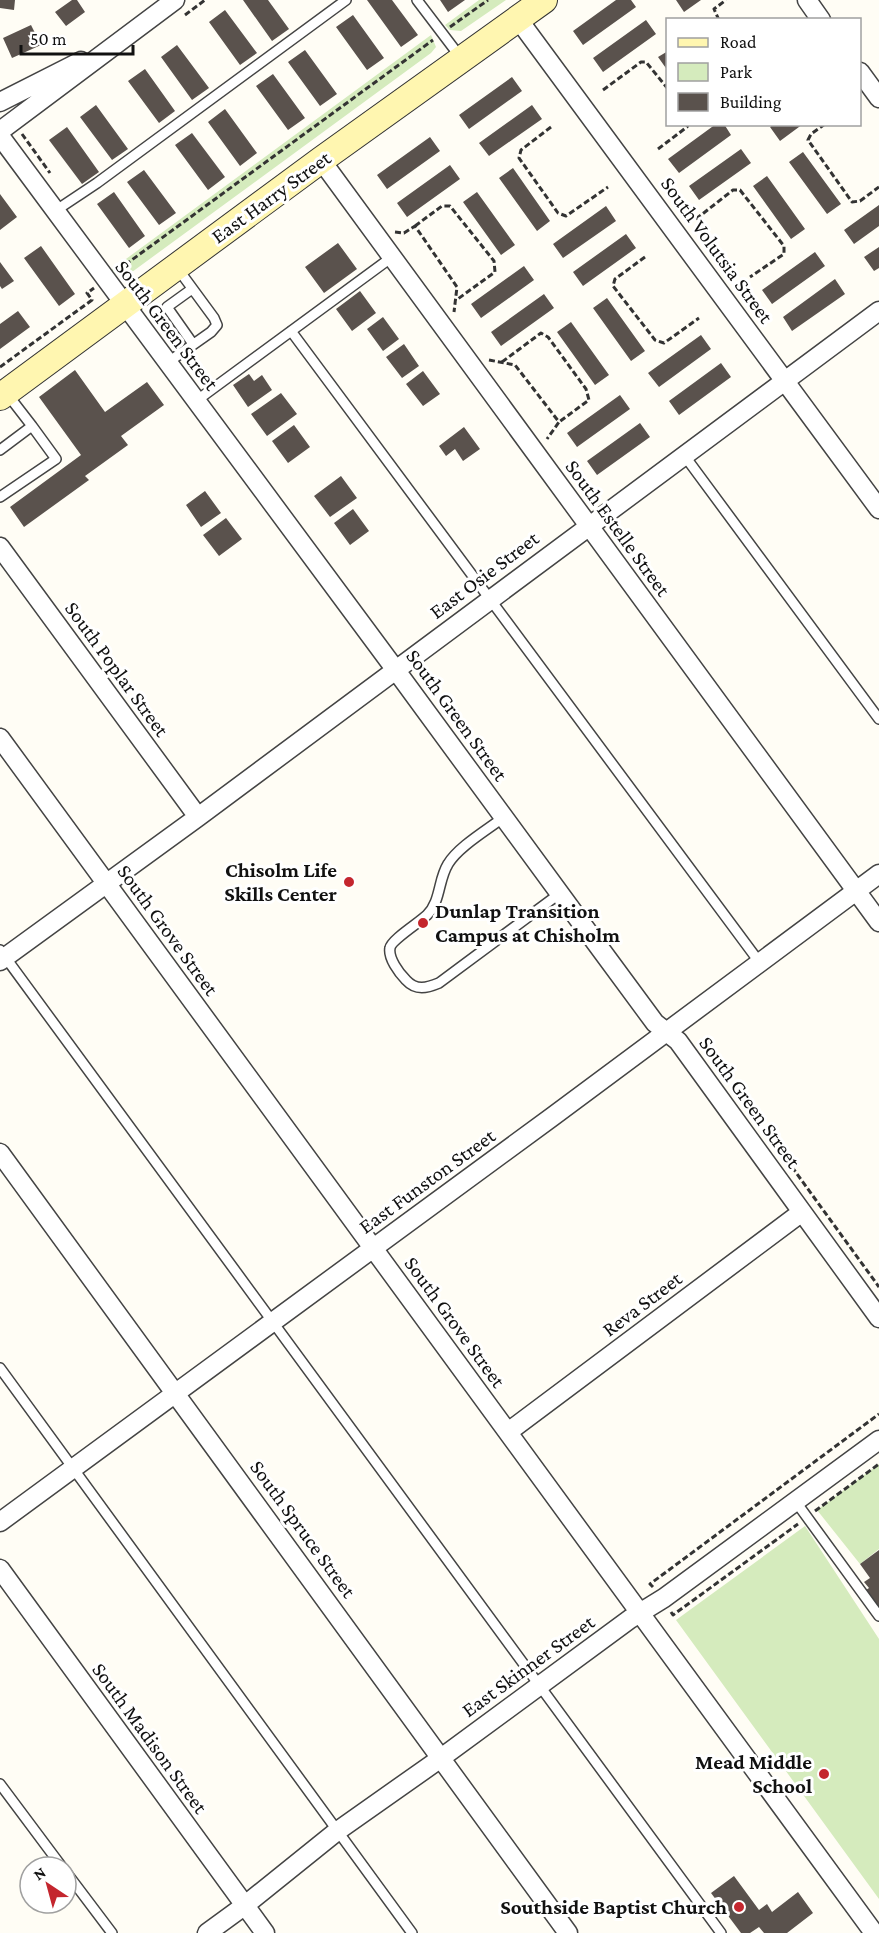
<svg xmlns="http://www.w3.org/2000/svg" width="879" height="1933" font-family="'Crimson Pro',serif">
	<rect width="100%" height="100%" fill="#fffdf5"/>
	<path fill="#d5ebbd" d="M479,0H506L461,31L450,30L445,25Z
		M431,35L436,47L431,53L132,272C123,277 119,277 111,270Z
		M879,1464V1549L860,1564L817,1510Z
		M805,1526L879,1639V1899L676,1620Z"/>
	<path fill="#5a524d" d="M0,0H15L14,10L0,8Z
		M72,0H77L85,12L66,26L55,12Z
		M243,0H268L289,29L272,41Z
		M367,0H392L418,35L401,47Z
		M440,0H465L448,12Z
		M616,0H631L636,7L583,45L573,31Z
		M676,0H701L684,12Z
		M225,10L257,53L240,65L209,22Z
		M353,15L384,58L367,70L336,27Z
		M646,20L656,34L603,72L593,58Z
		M31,25L41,45L12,58L3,38Z
		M177,45L209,88L192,100L161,57Z
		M305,50L337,94L320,106L288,62Z
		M668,51V71L658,57Z
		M145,69L175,111L159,123L128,81Z
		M273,74L305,118L288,130L256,86Z
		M512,77L522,91L469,129L459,115Z
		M96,105L128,149L112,160L80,117Z
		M532,105L542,119L489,156L479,143Z
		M225,109L257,153L240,166L208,122Z
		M716,124H724L731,135L679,173L668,159Z
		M773,124H803L780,141L770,127Z
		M67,127L99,172L82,184L49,140Z
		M192,133L225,177L208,190L175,145Z
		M430,137L440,151L387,189L377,175Z
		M741,149L751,163L699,200L689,186Z
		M803,152L841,204L827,214L789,162Z
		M450,165L460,179L407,217L397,203Z
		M513,168L550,221L537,231L499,178Z
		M144,170L176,213L159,225L127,182Z
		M767,176L805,229L791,239L753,186Z
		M114,192L145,236L129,248L97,204Z
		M477,192L515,245L501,255L463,202Z
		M0,194L17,217L0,230Z
		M879,205V226L854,244L844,230Z
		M606,206L616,221L563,258L553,244Z
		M626,234L636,248L583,286L573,272Z
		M338,243L357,269L324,293L305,267Z
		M41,246L75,294L59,306L24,258Z
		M879,247V268L874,271L864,257Z
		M815,252L825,266L772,304L762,290Z
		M0,262L14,281L2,289L0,286Z
		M524,266L534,280L481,318L471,304Z
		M835,279L845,294L792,331L783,317Z
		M360,291L376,313L352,331L336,309Z
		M544,294L554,308L501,346L491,332Z
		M607,298L645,351L631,361L593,308Z
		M18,311L30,327L0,349V324Z
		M383,317L399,339L383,351L367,329Z
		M571,322L609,375L595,385L557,332Z
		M701,335L711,349L659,387L648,373Z
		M404,344L419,366L402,378L386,357Z
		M721,363L731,377L679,415L669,401Z
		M75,370L105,412L147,382L164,405L121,436L128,445L85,476L89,480L24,527L10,507L81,455L39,397Z
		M423,371L440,394L423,406L406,384Z
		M249,374L254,381L262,375L272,390L248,407L233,385Z
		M281,393L297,414L267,436L251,414Z
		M620,395L630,409L577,447L567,433Z
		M640,423L650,437L597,475L587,461Z
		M294,425L310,447L288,463L272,441Z
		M464,427L480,449L463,461L455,449L446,456L439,446Z
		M341,476L357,498L330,517L314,496Z
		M205,491L221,513L201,527L186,505Z
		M353,509L369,531L350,545L334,523Z
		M226,518L242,539L219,556L203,535Z
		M879,1550V1613L863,1592L869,1588L864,1582L870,1578L860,1564Z
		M734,1876L759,1910L767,1904L772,1912L798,1892L813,1913L787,1933H764L759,1927L750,1933H741L711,1893Z"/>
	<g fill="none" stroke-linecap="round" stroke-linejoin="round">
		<defs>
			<path id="lane" d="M417,0L461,58
				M55,211L97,183L346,0
				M192,289L167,307L193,344
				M291,331L760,963
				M167,363L211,332L217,325L214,318L178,269
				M8,395L32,426
				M196,401L392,257
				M0,450L32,426L56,459L0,497
				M684,455L879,719
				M504,817C487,830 458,847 448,864C438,880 441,901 427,915C420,922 391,940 390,948C388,958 399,973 406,980C416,991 427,988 439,983L559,894
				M0,950L721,1933
				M0,1368L412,1933
				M796,1502L879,1616
				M0,1784L62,1867
				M66,1872L112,1933"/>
			<path id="street" d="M807,0L821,20
				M518,19L879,509
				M860,72L879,98
				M0,102L81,61
				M0,131L175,0
				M0,136L395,669L596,943L655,1023L678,1041L879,1318
				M321,160L879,922
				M0,547L198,817
				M0,738L874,1933
				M0,961L198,817L879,311
				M0,1153L568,1933
				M508,1432L802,1212
				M0,1522L552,1117L879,874
				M0,1569L265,1933
				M207,1933L244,1906L336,1832L441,1758L630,1619L664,1598L879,1440"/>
			<path id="secondary" d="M0,397L321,160L544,0"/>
		</defs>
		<use href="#lane" stroke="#444" stroke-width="12"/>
		<use href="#street" stroke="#444" stroke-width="21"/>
		<use href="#secondary" stroke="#333" stroke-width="28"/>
		<path stroke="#333" stroke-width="3" stroke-dasharray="6 3" stroke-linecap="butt" d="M185,15L205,0
			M719,20L714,9L726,0
			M450,27L488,0
			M603,90L641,62H646L668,89
			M825,124L811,134L808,140L852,202L860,201L879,187
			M551,127L521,150L519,158L558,213L566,216L608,187
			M22,134L50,173
			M658,149L687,127L688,124
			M696,219L733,190H740L784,246V254L750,277
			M415,226L442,206H450L494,261L495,272L455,301
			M395,232L404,233L415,226L457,287L454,312
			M645,257L615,279L613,286L655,340L664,343L699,318
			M118,270L433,40
			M489,360L515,365L559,422L547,439
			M502,362L541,333L548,337L586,389L589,400L559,422
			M0,367L92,300L87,293L94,288
			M776,1145L879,1287
			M815,1511L879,1464
			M653,1587L650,1584L879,1414
			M671,1612L673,1615L798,1524"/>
		<use href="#lane" stroke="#fff" stroke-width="9"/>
		<use href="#street" stroke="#fff" stroke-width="18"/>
		<use href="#secondary" stroke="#fff6b0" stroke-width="26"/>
	</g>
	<g fill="#c4262e" stroke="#fff" stroke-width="2">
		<circle cx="349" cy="882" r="6"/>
		<circle cx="423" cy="923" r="6"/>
		<circle cx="824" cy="1774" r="6"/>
		<circle cx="739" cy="1907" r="6"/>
	</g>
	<g text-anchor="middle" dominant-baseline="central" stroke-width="6" stroke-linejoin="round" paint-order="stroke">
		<g font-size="21" fill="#111" stroke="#fff">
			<text transform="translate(271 197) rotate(-36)">East Harry Street</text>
			<text transform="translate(717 250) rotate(54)">South Volutsia Street</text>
			<text transform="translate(167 325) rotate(53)">South Green Street</text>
			<text transform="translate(618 528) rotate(54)">South Estelle Street</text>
			<text transform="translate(484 575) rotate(-37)">East Osie Street</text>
			<text transform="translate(117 669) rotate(54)">South Poplar Street</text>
			<text transform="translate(457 715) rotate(54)">South Green Street</text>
			<text transform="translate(168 930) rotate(54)">South Grove Street</text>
			<text transform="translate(750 1102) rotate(54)">South Green Street</text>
			<text transform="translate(427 1181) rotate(-36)">East Funston Street</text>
			<text transform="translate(642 1304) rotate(-37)">Reva Street</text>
			<text transform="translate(455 1322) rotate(54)">South Grove Street</text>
			<text transform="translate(303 1529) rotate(54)">South Spruce Street</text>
			<text transform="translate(528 1666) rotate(-36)">East Skinner Street</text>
			<text transform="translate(150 1738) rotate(54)">South Madison Street</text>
		</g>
		<g font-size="21" font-weight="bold" fill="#111" stroke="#fff" text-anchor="end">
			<text x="337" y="870">Chisolm Life<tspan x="337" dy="24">Skills Center</tspan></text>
			<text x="435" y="911" text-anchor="start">Dunlap Transition<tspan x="435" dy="24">Campus at Chisholm</tspan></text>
			<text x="812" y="1762">Mead Middle<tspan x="812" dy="24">School</tspan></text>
			<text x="727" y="1907">Southside Baptist Church</text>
		</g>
	</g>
	<rect x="666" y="18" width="195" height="108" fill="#ffffff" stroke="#a0a0a0" stroke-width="1.5"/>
	<rect x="678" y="38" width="30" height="9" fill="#fff6b0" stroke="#a0a0a0" stroke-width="1.5"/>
	<text x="720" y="48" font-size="18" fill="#111111">Road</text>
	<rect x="678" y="63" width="30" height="18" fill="#d5ebbd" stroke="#a0a0a0" stroke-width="1.5"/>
	<text x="720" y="78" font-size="18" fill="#111111">Park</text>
	<rect x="678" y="93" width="30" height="18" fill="#5a524d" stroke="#a0a0a0" stroke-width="1.5"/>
	<text x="720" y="108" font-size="18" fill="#111111">Building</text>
	<g transform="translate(48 1885) rotate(324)"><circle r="28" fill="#ffffff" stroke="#a0a0a0" stroke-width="1.5"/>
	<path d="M0-4.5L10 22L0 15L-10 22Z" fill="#c4262e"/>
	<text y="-9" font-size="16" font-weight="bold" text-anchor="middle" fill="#111111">N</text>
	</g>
	<path d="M21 45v9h112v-9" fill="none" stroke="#111111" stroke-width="3"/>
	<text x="30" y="45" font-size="18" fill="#111111" stroke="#ffffff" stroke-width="4.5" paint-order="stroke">50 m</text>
</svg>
